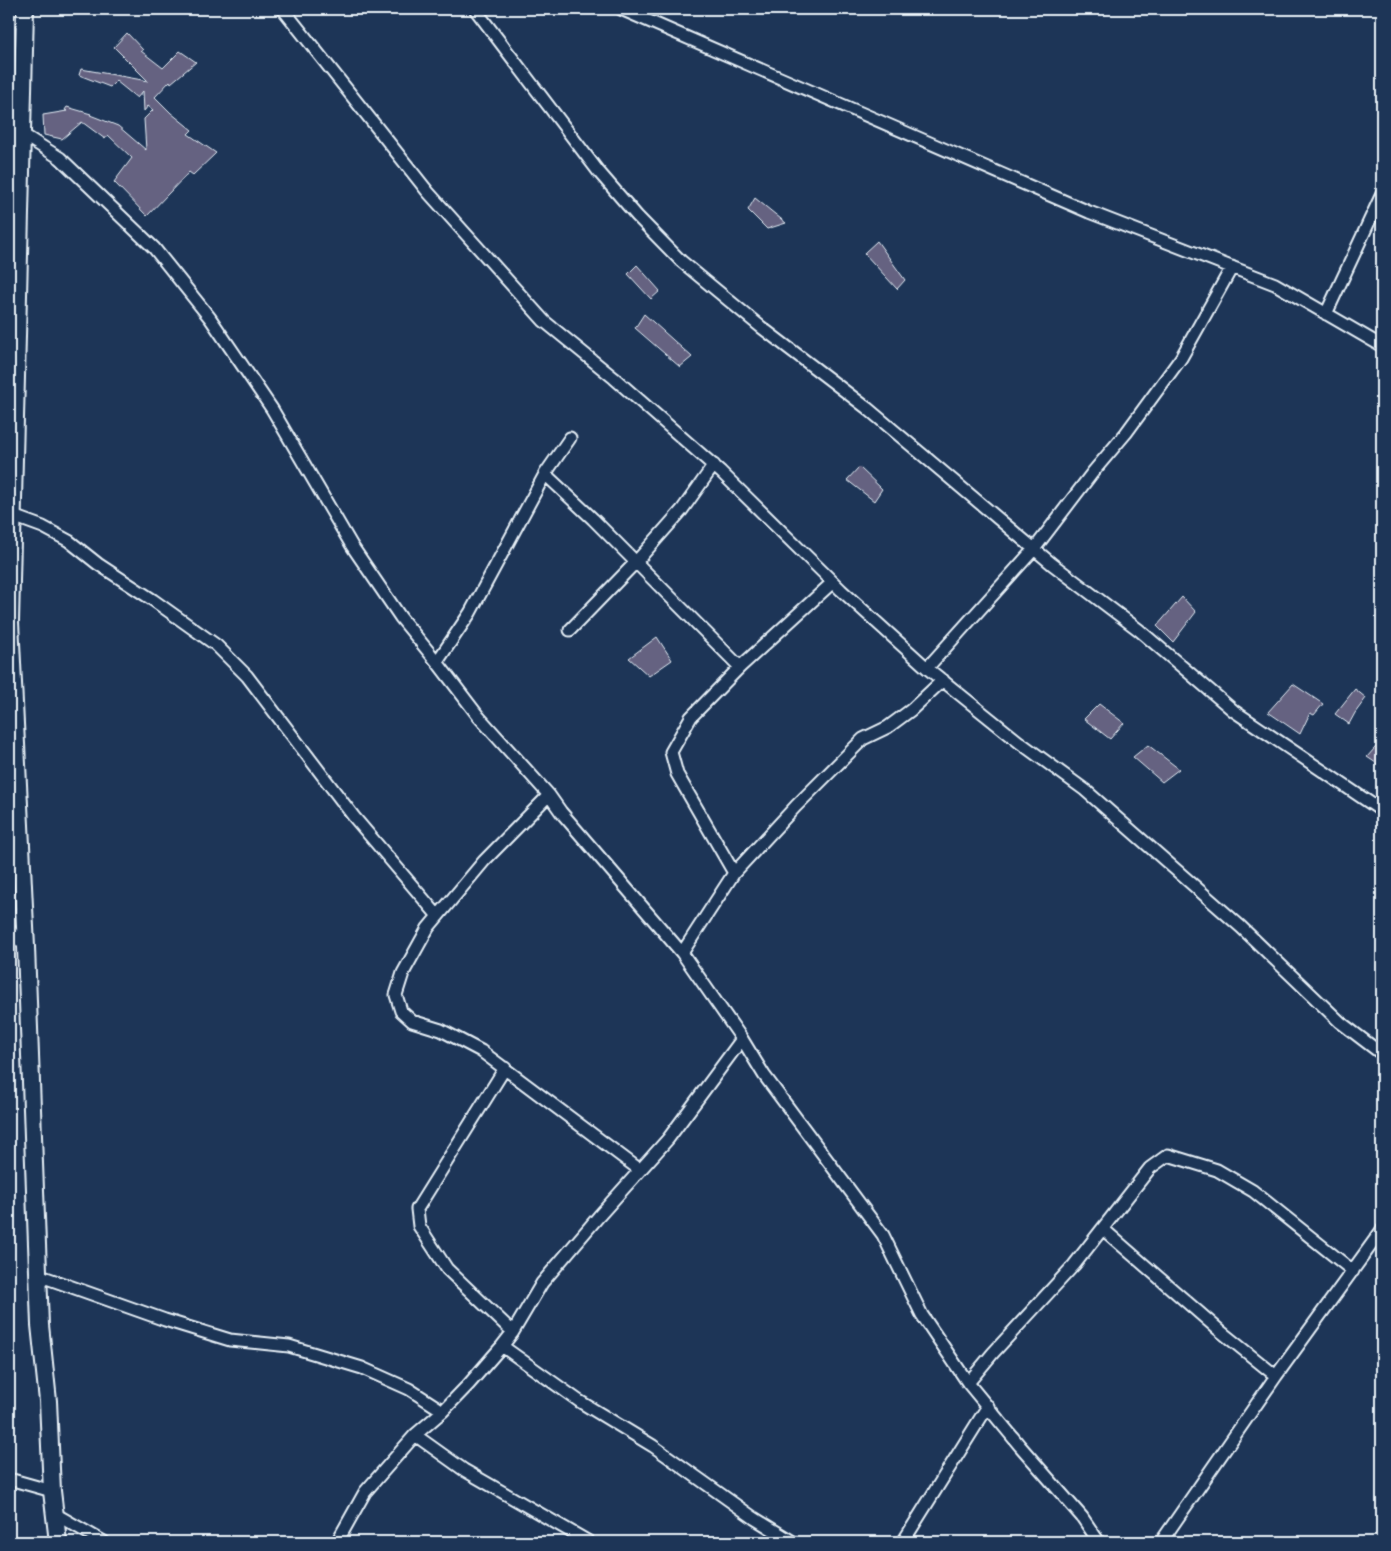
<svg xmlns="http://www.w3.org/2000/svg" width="1391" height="1551" font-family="Dekko,sans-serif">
	<rect width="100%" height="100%" fill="#1d3557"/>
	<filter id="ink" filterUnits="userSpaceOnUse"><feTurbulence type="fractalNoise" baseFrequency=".02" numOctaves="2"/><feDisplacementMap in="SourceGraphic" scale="10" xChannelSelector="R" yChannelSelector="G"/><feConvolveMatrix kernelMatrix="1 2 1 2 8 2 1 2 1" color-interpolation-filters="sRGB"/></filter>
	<g filter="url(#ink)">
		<path fill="#656281" stroke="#e8f1f8" d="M127,33L143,50L141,51L163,68L180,51L196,62L171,83L170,81L155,97L171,113L192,130L188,134L216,153L193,175L189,172L147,216L114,182L132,158L108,135L105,139L82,122L62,139L44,135L43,115L67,111L65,110L67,107L91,114L90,115L118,126L146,150L144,119L153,110L148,106L144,111L143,91L137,98L116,81L110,87L79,75L81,69L148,81L114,47Z
			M755,198L786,223L767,229L748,210Z
			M877,241L905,280L897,289L864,253Z
			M637,265L660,291L651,299L628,274Z
			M644,314L692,357L680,367L635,328Z
			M859,467L882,489L874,501L847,480Z
			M1182,597L1196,612L1173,642L1157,626Z
			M657,637L672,660L649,676L629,658Z
			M1293,684L1323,704L1314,715L1310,713L1300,734L1268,712Z
			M1355,689L1366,698L1355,713L1349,724L1335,714Z
			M1099,704L1124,723L1110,739L1084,719Z
			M1382,740V767L1367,757Z
			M1148,745L1179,769L1162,782L1133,757Z"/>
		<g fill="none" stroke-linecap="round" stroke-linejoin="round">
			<defs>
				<path id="street" d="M283,9L428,192L544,321L614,378L721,472L841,590L927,668L1019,742L1085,790L1241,927L1340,1022L1382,1054
					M475,9L598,171L637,216L681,261L761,327L867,408L1052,564L1139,630L1234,711L1382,811
					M621,9L1089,212L1275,284L1382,346
					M22,134L60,158L154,248L210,318L272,409L352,546L401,618L437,662L479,717L549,795L561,812L682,953L742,1039L764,1075L883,1235L922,1315L968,1383L1020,1446L1082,1517L1099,1542
					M1326,314L1382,194
					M545,474L593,519L740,667
					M13,516L43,527L69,541L98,564L153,600L216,645L247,676L354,817L438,916
					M570,630L636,562L682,510L714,465
					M437,662L470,613L545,474L570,438
					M927,668L1035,548L1093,472L1126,433L1181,358L1232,267
					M549,795L484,861L428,928L403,973L396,995L401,1011L412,1021L441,1030L481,1051L640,1170
					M734,873L677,774L671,752L691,717L740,667L833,582
					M9,930L26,947
					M682,953L734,873L796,806L863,739L888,727L911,710L943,680
					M505,1068L417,1209L419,1226L447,1269L513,1332
					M1103,1229L1219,1330L1276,1376
					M38,1275L165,1320L230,1340L289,1346L362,1368L409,1389L443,1411
					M502,1346L579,1401L653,1446L754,1518L793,1542
					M968,1383L993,1353L1074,1265L1150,1168L1168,1155L1217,1170L1253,1191L1353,1271
					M415,1435L464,1470L589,1542
					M9,1479L52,1491
					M55,1514L104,1542
					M337,1542L365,1492L415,1435L443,1411L469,1384L502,1346L513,1332L542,1283L599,1216L668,1139L742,1039
					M903,1542L988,1406
					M1161,1542L1276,1376L1382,1230"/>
				<path id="secondary" d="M25,9L10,622L26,947L40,1325L48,1401L52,1491L58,1542"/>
			</defs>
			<use href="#street" stroke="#e8f1f8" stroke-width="15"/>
			<use href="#secondary" stroke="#e8f1f8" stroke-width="20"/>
			<use href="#street" stroke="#1d3557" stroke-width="11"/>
			<use href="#secondary" stroke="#1d3557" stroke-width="16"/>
		</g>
	</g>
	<rect width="1391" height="1551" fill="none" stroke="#1d3557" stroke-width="30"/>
	<rect x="15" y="15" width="1361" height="1521" fill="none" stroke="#e8f1f8" stroke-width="2" filter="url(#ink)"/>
</svg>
